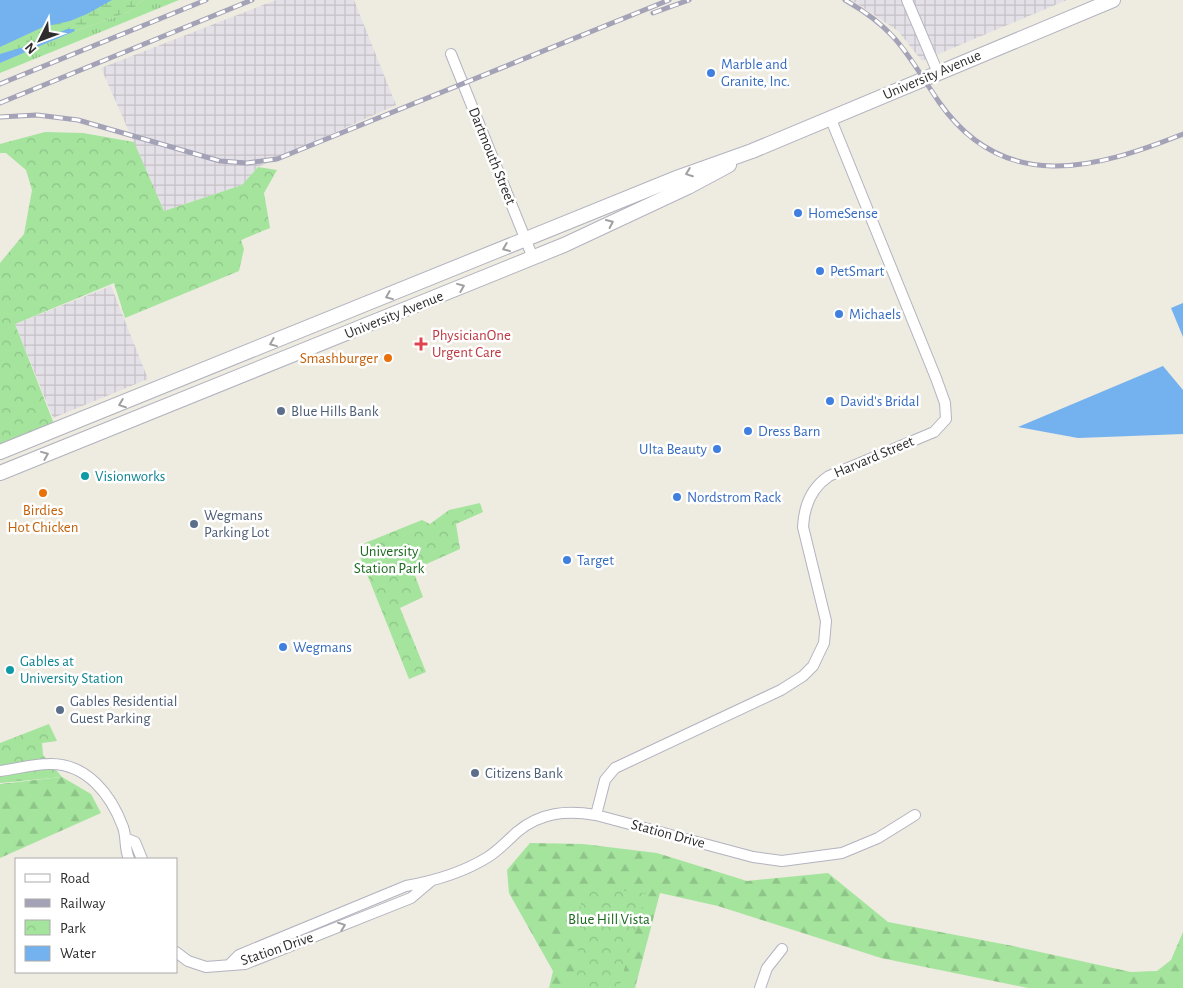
<svg xmlns="http://www.w3.org/2000/svg" width="1183" height="988" font-family="'Alegreya Sans',sans-serif">
	<defs>
		<pattern id="industrial-grid" width="8" height="8" patternUnits="userSpaceOnUse" patternTransform="scale(1.25)"><rect width="8" height="8" fill="#e4e0e7"/><path d="M0 4h8M4 0v8" fill="none" stroke="#c4c0c6"/></pattern>
		<pattern id="grass-tufts" width="24" height="20" patternUnits="userSpaceOnUse" patternTransform="scale(1.25)"><rect width="24" height="20" fill="#a4e49d"/><path d="M3 7l-1-3M5 7V3M7 7l1-3M15 17l-1-3M17 17v-4M19 17l1-3" fill="none" stroke="#8ec488"/></pattern>
		<pattern id="forest-firs" width="22" height="20" patternUnits="userSpaceOnUse" patternTransform="scale(1.25)"><rect width="22" height="20" fill="#a4e49d"/><path d="M5 1l3.5 6h-7zM16 11l3.5 6h-7z" fill="#8ec488"/></pattern>
		<pattern id="wetland-marsh" width="20" height="14" patternUnits="userSpaceOnUse" patternTransform="scale(1.25)"><rect width="20" height="14" fill="#a4e49d"/><path d="M1 5h8M5 5V1M11 12h8M15 12V8" fill="none" stroke="#8ec488"/></pattern>
		<pattern id="park-crowns" width="20" height="18" patternUnits="userSpaceOnUse" patternTransform="scale(1.25)"><rect width="20" height="18" fill="#a4e49d"/><path d="M2 6a3 3 0 1 1 6 0M12 15a3 3 0 1 1 6 0" fill="none" stroke="#8ec488"/></pattern>
	</defs>
	<rect width="100%" height="100%" fill="#eeebe0"/>
	<path fill="url(#industrial-grid)" d="M276,0H354L396,105L258,167L242,185L164,211L101,68Z
		M852,0H1067L922,61L898,31Z
		M111,286L148,379L53,418L15,324Z"/>
	<path fill="url(#grass-tufts)" d="M143,0H179L0,73V63L75,31L129,12Z"/>
	<path fill="url(#forest-firs)" d="M62,777L91,794L101,813L0,858V784Z
		M530,843L583,844L657,853L747,881L828,873L888,922L1013,946L1131,972L1157,971L1171,960L1183,932V988H1028L881,958L718,906L660,893L635,988H549L553,971L509,893L507,870Z"/>
	<path fill="url(#wetland-marsh)" d="M40,0H143L129,12L75,31L0,63V33Z"/>
	<path fill="url(#park-crowns)" d="M45,132L83,133L134,142L164,211L242,185L258,167L277,170L264,193L270,228L241,240L244,249L239,271L125,318L114,283L15,324L54,424L0,446V263L24,234L32,190L26,170L6,153H0V144Z
		M480,503L483,512L456,524L460,549L413,570L423,597L400,608L426,672L409,679L359,554L365,543L422,520L430,524L449,510Z
		M49,724L57,741L42,743L43,755L62,777L0,783V743Z
		M582,887L646,893L619,988H576Z"/>
	<path fill="#74b1ef" d="M0,0H112L87,14L70,21L43,27L0,47Z
		M67,29H74L75,31L0,63V54L30,45Z
		M1183,303V337L1171,308Z
		M1163,366L1183,390V434L1078,438L1018,427Z"/>
	<g fill="none" stroke-linecap="round" stroke-linejoin="round">
		<defs>
			<path id="street" d="M907,0L938,73
				M451,54L533,258
				M0,771C16,769 33,764 49,764C87,763 111,795 123,827C127,839 124,847 129,859
				M596,815L605,780L615,768L781,690L803,676L813,666L824,643L826,621L803,527C804,506 811,488 829,476L934,432L946,419L945,403L936,378L830,117
				M127,839L135,842L142,859
				M176,952L188,961L206,967L245,964L411,898L430,882
				M230,964L239,955L406,886C434,881 464,872 488,857C499,850 508,840 517,832C541,812 567,810 596,815L753,857L782,861L842,853L878,838L915,815
				M760,988L767,968L782,949"/>
			<path id="secondary" d="M0,452L679,177L752,151L1113,0
				M0,473L564,245L688,187L729,165"/>
		</defs>
		<use href="#street" stroke="#b3b3c0" stroke-width="12"/>
		<use href="#secondary" stroke="#b3b3c0" stroke-width="16"/>
		<use href="#street" stroke="#fff" stroke-width="10"/>
		<use href="#secondary" stroke="#fff" stroke-width="14"/>
		<defs>
			<path id="rail" d="M845,0C898,30 907,55 939,102C1004,195 1095,169 1183,134
				M653,13L689,0
				M0,84L206,0
				M0,103L252,0
				M0,117L37,115L78,120L220,161L247,163L277,159L669,0"/>
		</defs>
		<use href="#rail" stroke="#a4a2b7" stroke-width="5"/>
		<use href="#rail" stroke="#fff" stroke-width="3" stroke-dasharray="9" stroke-linecap="butt"/>
	</g>
	<defs><path id="oneway-chevron" d="M-2-3.5L2.5 0L-2 3.5" fill="none" stroke-width="1.6" stroke-linecap="round" stroke-linejoin="round" transform="scale(1.25)"/></defs>
	<g stroke="#a0a0a0">
		<use href="#oneway-chevron" transform="translate(689 173) rotate(159)"/>
		<use href="#oneway-chevron" transform="translate(610 223) rotate(-25)"/>
		<use href="#oneway-chevron" transform="translate(506 248) rotate(158)"/>
		<use href="#oneway-chevron" transform="translate(461 287) rotate(-22)"/>
		<use href="#oneway-chevron" transform="translate(389 296) rotate(158)"/>
		<use href="#oneway-chevron" transform="translate(273 343) rotate(158)"/>
		<use href="#oneway-chevron" transform="translate(122 404) rotate(159)"/>
		<use href="#oneway-chevron" transform="translate(45 455) rotate(-22)"/>
		<use href="#oneway-chevron" transform="translate(342 926) rotate(-21)"/>
	</g>
	<g fill="#3f7fe0" stroke="#fff" stroke-width="2">
		<circle cx="711" cy="73" r="5"/>
		<circle cx="798" cy="213" r="5"/>
		<circle cx="820" cy="271" r="5"/>
		<circle cx="839" cy="314" r="5"/>
		<circle cx="830" cy="401" r="5"/>
		<circle cx="748" cy="431" r="5"/>
		<circle cx="717" cy="449" r="5"/>
		<circle cx="677" cy="497" r="5"/>
		<circle cx="567" cy="560" r="5"/>
		<circle cx="283" cy="647" r="5"/>
	</g>
	<path fill="#e0444e" stroke="#fff" stroke-width="2" d="M418.5 336.5h5v5h5v5h-5v5h-5v-5h-5v-5h5z"/>
	<g fill="#e8710a" stroke="#fff" stroke-width="2">
		<circle cx="388" cy="358" r="5"/>
		<circle cx="43" cy="493" r="5"/>
	</g>
	<g fill="#5c6f8a" stroke="#fff" stroke-width="2">
		<circle cx="281" cy="411" r="5"/>
		<circle cx="194" cy="524" r="5"/>
		<circle cx="60" cy="710" r="5"/>
		<circle cx="475" cy="773" r="5"/>
	</g>
	<g fill="#0f9aa8" stroke="#fff" stroke-width="2">
		<circle cx="85" cy="476" r="5"/>
		<circle cx="10" cy="670" r="5"/>
	</g>
	<g text-anchor="middle" dominant-baseline="central" stroke-width="5" stroke-linejoin="round" paint-order="stroke">
		<g font-size="15" fill="#366cbe" stroke="#fff" text-anchor="start">
			<text x="721" y="64">Marble and<tspan x="721" dy="17">Granite, Inc.</tspan></text>
			<text x="808" y="213">HomeSense</text>
			<text x="830" y="271">PetSmart</text>
			<text x="849" y="314">Michaels</text>
			<text x="840" y="401">David's Bridal</text>
			<text x="758" y="431">Dress Barn</text>
			<text x="707" y="449" text-anchor="end">Ulta Beauty</text>
			<text x="687" y="497">Nordstrom Rack</text>
			<text x="577" y="560">Target</text>
			<text x="293" y="647">Wegmans</text>
		</g>
		<g font-size="15" fill="#2d2d2d" stroke="#fff">
			<text transform="translate(932 75) rotate(-23)">University Avenue</text>
			<text transform="translate(492 156) rotate(68)">Dartmouth Street</text>
			<text transform="translate(394 315) rotate(-22)">University Avenue</text>
			<text transform="translate(874 457) rotate(-23)">Harvard Street</text>
			<text transform="translate(668 834) rotate(15)">Station Drive</text>
			<text transform="translate(277 949) rotate(-19)">Station Drive</text>
		</g>
		<g font-size="15" fill="#be3a42" stroke="#fff" text-anchor="start">
			<text x="432" y="335">PhysicianOne<tspan x="432" dy="17">Urgent Care</tspan></text>
		</g>
		<g font-size="15" fill="#c56008" stroke="#fff" text-anchor="end">
			<text x="378" y="358">Smashburger</text>
			<text x="43" y="510" text-anchor="middle">Birdies<tspan x="43" dy="17">Hot Chicken</tspan></text>
		</g>
		<g font-size="15" fill="#4e5e75" stroke="#fff" text-anchor="start">
			<text x="291" y="411">Blue Hills Bank</text>
			<text x="204" y="515">Wegmans<tspan x="204" dy="17">Parking Lot</tspan></text>
			<text x="70" y="701">Gables Residential<tspan x="70" dy="17">Guest Parking</tspan></text>
			<text x="485" y="773">Citizens Bank</text>
		</g>
		<g font-size="15" fill="#0d838f" stroke="#fff" text-anchor="start">
			<text x="95" y="476">Visionworks</text>
			<text x="20" y="661">Gables at<tspan x="20" dy="17">University Station</tspan></text>
		</g>
		<g font-size="15" fill="#1b6b1e" stroke="#fff">
			<text x="389" y="551">University<tspan x="389" dy="17">Station Park</tspan></text>
			<text x="609" y="919">Blue Hill Vista</text>
		</g>
	</g>
	<rect x="15" y="858" width="162" height="115" fill="#ffffff" stroke="#ababab"/>
	<rect x="25" y="874" width="25" height="8" fill="#ffffff" stroke="#ababab"/>
	<text x="60" y="883" font-size="15" fill="#2d2d2d">Road</text>
	<rect x="25" y="899" width="25" height="8" fill="#a4a2b7" stroke="#ababab"/>
	<text x="60" y="908" font-size="15" fill="#2d2d2d">Railway</text>
	<rect x="25" y="920" width="25" height="15" fill="url(#park-crowns)" stroke="#ababab"/>
	<text x="60" y="933" font-size="15" fill="#2d2d2d">Park</text>
	<rect x="25" y="946" width="25" height="15" fill="#74b1ef" stroke="#ababab"/>
	<text x="60" y="958" font-size="15" fill="#2d2d2d">Water</text>
	<g transform="translate(40 40) rotate(228)" stroke="#ffffff" stroke-width="4" paint-order="stroke">
	<path d="M0-4L9 19L0 12L-9 19Z" fill="#2d2d2d"/>
	<text y="-8" font-size="14" font-weight="bold" text-anchor="middle" fill="#2d2d2d">N</text>
	</g>
</svg>
